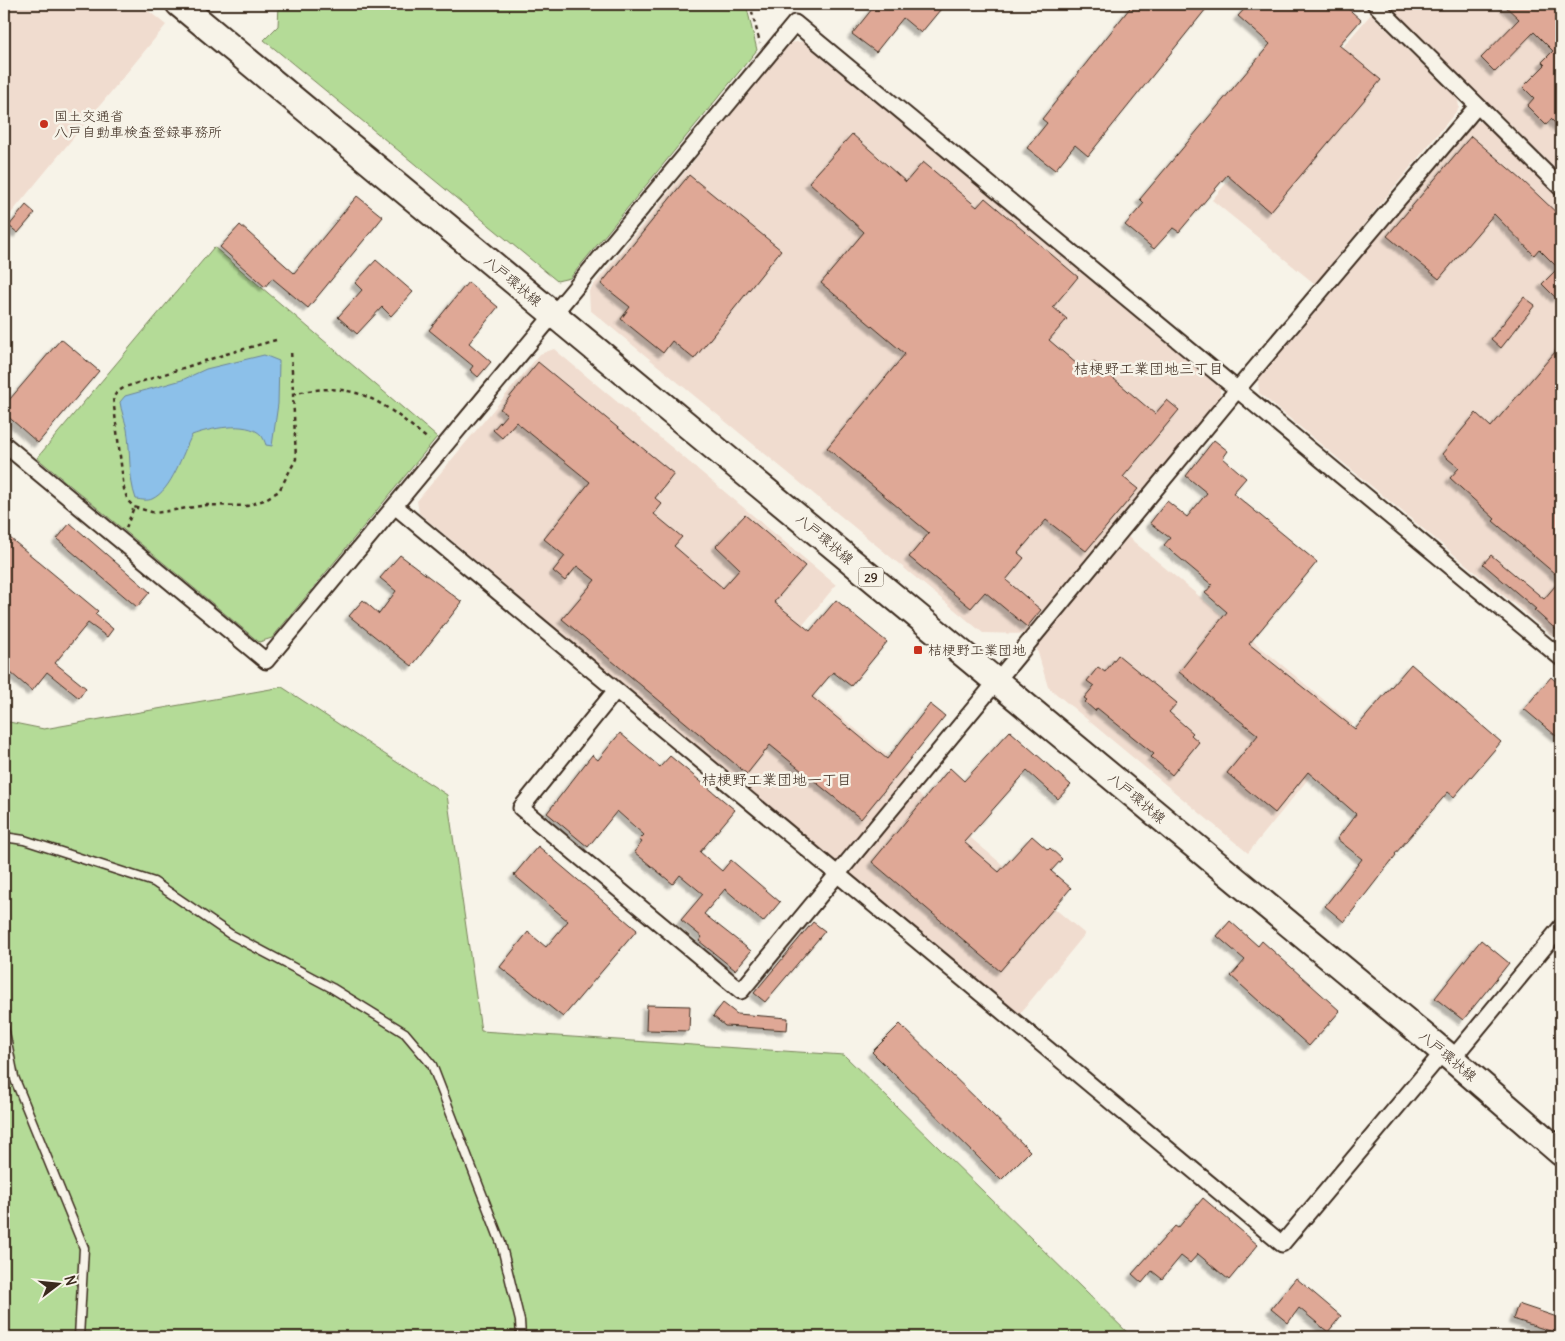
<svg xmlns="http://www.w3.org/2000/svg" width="1565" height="1341" font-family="Delius,'Klee One',sans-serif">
	<defs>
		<filter id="shadow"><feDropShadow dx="-4.5" dy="4.5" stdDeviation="1" flood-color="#0004"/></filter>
	</defs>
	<rect width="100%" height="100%" fill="#f7f3e8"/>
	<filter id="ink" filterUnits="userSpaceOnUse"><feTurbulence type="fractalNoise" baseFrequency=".02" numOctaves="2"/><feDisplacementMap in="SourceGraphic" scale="10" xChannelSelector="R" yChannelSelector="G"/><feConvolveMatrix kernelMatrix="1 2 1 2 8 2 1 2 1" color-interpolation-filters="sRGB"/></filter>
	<g filter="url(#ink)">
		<path fill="#f0dccf" d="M4,4H140L166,25L4,222Z
			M1388,4H1561V174L1478,93Z
			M1371,14L1458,99L1459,108L1315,284L1212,200Z
			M805,41L1220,387V399L1027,634L983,633L590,310L589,291L789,43Z
			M1481,121L1561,200V643L1259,393L1258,378L1471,124Z
			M554,349L836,585L773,661L909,773L903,781L1085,934L1018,1016L419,513L417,501L540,354Z
			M1128,537L1353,724L1248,853L1048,687L1036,646Z"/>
		<path fill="#b4db97" stroke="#78825a" d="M279,4H746L757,50L570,278L557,281L264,40L278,26Z
			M214,247L437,437L272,638L259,642L37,458Z
			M282,687L447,795L481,1031L844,1055L1132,1337H4V721L44,729Z"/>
		<path fill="#8cc0e9" stroke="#6c8498" d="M264,355L279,361L278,404L272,446L266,445C265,442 263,437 261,435C247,420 208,429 192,435C182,454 172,490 152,499C148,501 142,500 136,499C128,477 131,453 127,429C125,420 121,411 120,402L125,396L182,380L206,369Z"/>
		<path fill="#dfa896" stroke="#3b2a1e" filter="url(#shadow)" d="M876,4H945L921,33L903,18L876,52L852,34Z
			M1133,4H1210L1088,156L1075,145L1055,170L1027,148L1047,123L1042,119Z
			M1249,4H1343L1361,20L1339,45L1381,80L1270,212L1227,175L1179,232L1173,228L1154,249L1125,225L1144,203L1140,199L1270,44L1238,16Z
			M1503,4H1561V129L1551,119L1546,125L1527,106L1534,98L1523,87L1545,65L1542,62L1553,51L1534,32L1495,72L1481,58L1519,19Z
			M852,134L906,182L923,162L977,207L985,198L1078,277L1053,307L1067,319L1049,340L1085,371L1093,361L1155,414L1167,400L1179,410L1123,477L1138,489L1086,551L1046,520L1018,553L1024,558L1006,580L1041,610L1027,627L985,592L971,608L909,557L929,533L827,448L905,354L821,283L864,232L809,182Z
			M1471,136L1522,180L1561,217V292L1556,298L1542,284L1558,268L1539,249L1534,255L1494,214L1439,279L1387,236Z
			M689,175L781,250L694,359L672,341L663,353L621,319L630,307L601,284Z
			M357,196L383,217L308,308L272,278L265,287L220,247L240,225L294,273Z
			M26,205L35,213L18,233L9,226Z
			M376,260L413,292L391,316L382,307L357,334L338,317L362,290L355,283Z
			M468,282L498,307L469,343L491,362L478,377L470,370L473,366L429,330Z
			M1524,297L1535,305L1501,348L1491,339Z
			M61,339L99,371L38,443L4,413V406Z
			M1561,345V579L1493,521L1495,519L1450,478L1459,468L1442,454L1476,413L1491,427Z
			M538,362L674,474L655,498L662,504L654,514L682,537L674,546L723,588L740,569L716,546L745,515L805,566L774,602L810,631L836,600L887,642L851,686L833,672L812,697L887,759L930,704L945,716L861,819L770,745L747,774L562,619L595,580L577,566L565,581L553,571L565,556L544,539L590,482L516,422L502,438L493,430L507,414L500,409Z
			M1214,440L1228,451L1223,458L1246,478L1233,493L1317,562L1249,644L1355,729L1411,664L1501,742L1454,797L1448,792L1395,854L1396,855L1344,922L1325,906L1362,859L1337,839L1356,814L1308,772L1275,813L1227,773L1258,735L1179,672L1227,612L1205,593L1212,585L1164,545L1170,538L1150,523L1167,501L1187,517L1207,493L1186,476Z
			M70,523L150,592L137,607L57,539Z
			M4,533L98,611L95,614L113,629L107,637L88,623L55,663L86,688L79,698L47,672L32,691L4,667Z
			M400,555L462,602L412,666L349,616L363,600L379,614L396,591L380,578Z
			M1491,555L1544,599L1561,579V634L1534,610L1536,609L1483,564Z
			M1118,655L1177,703L1169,712L1193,733L1191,735L1199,742L1172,775L1151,757L1154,754L1097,708L1095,711L1085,702L1087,700L1084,698L1094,686L1087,681L1098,667L1105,672Z
			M1551,677L1561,686V740L1524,709Z
			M1010,731L1071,785L1058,799L1027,771L964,842L999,872L1032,836L1048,850L1050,848L1062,859L1051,871L1071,888L1000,971L872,862L950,768L964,781Z
			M620,733L660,767L670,756L735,810L700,852L722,871L731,860L780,902L763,922L725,889L704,914L751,951L735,970L699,941L702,937L681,920L703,894L680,875L673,884L634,852L642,842L639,840L644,835L617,811L588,847L547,813L592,755L598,760Z
			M538,846L637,930L563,1017L500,967L528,932L546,947L568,921L514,875Z
			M1230,921L1258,946L1262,941L1340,1011L1309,1046L1231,976L1245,960L1217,936Z
			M813,922L825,931L765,1002L754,993Z
			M1481,940L1509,963L1463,1020L1435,998Z
			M723,1003L737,1014L788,1018L787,1030L725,1026L713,1016Z
			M647,1005L690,1006L689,1031L646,1030Z
			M900,1024L1030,1151L1001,1180L872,1052Z
			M1203,1198L1258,1245L1229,1280L1198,1254L1190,1263L1181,1256L1162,1279L1152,1271L1142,1283L1132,1274L1175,1226L1178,1228Z
			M1296,1278L1341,1316L1328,1332L1299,1308L1288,1323L1271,1309Z
			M1518,1304L1560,1318L1556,1333L1513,1319Z"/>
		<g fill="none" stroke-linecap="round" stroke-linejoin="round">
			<defs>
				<path id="lane" d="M4,837L24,840L154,882L230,934L332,988L405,1033L432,1065L501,1243L520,1321L521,1337
					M4,1027L14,1077L84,1248L79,1337"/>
				<path id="street" d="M1375,4L1561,188
					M4,444L266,661L795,23L1561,658
					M396,507L1282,1244L1443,1052
					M616,690L521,808L741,991L1237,390L1477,106
					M1452,1059L1561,927"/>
				<path id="primary" d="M179,4L1452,1059L1561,1153"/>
			</defs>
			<use href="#lane" stroke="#3b2a1e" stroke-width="11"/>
			<use href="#street" stroke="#3b2a1e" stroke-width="19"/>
			<use href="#primary" stroke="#3b2a1e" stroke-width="29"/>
			<path stroke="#3b2a1e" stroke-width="2.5" stroke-dasharray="4 4" stroke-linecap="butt" d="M750,4L760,43
				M276,340L226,354L125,387L117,392L113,398L124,489L128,501L134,507L155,513L207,505L247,506L264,500L279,491L296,459L291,349
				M292,394C357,379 381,401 429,440
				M126,528L134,507"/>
			<use href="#lane" stroke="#f7f3e8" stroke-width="8"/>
			<use href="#street" stroke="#f7f3e8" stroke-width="15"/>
			<use href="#primary" stroke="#f7f3e8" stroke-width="25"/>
		</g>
	</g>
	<g fill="#c8321e" stroke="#f7f3e8" stroke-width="2">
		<circle cx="44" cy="124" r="5"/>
		<rect x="913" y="645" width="10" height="10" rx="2.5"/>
	</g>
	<g text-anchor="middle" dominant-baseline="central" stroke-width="5" stroke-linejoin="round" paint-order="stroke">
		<rect fill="#f7f3e8" stroke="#73665b" stroke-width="1" x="858.5" y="567.5" width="25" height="19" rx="4"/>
		<g font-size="12" font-weight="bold" fill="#3b2a1e">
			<text x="871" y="577">29</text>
		</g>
		<g font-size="14" fill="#3b2a1e" stroke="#f7f3e8" text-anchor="start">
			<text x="54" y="116">国土交通省<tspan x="54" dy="16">八戸自動車検査登録事務所</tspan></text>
			<text x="928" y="650">桔梗野工業団地</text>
		</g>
		<g font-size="14" fill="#3b2a1e" stroke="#f7f3e8">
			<text transform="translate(513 281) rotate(40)">八戸環状線</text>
			<text transform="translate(825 539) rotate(40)">八戸環状線</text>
			<text transform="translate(1137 798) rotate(40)">八戸環状線</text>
			<text transform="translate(1448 1056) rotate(40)">八戸環状線</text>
		</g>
		<g font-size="15" fill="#3b2a1e" stroke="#f7f3e8">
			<text x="1149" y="368">桔梗野工業団地三丁目</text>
			<text x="777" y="779">桔梗野工業団地一丁目</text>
		</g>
	</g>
	<rect width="1565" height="1341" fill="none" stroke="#f7f3e8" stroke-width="20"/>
	<rect x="10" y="10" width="1545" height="1321" fill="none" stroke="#3b2a1e" stroke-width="2" filter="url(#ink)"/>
	<g transform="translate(58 1284) rotate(74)" stroke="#f7f3e8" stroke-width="4" paint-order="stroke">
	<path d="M0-4L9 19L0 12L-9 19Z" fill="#3b2a1e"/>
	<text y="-8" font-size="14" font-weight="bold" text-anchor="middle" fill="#3b2a1e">N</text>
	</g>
</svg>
